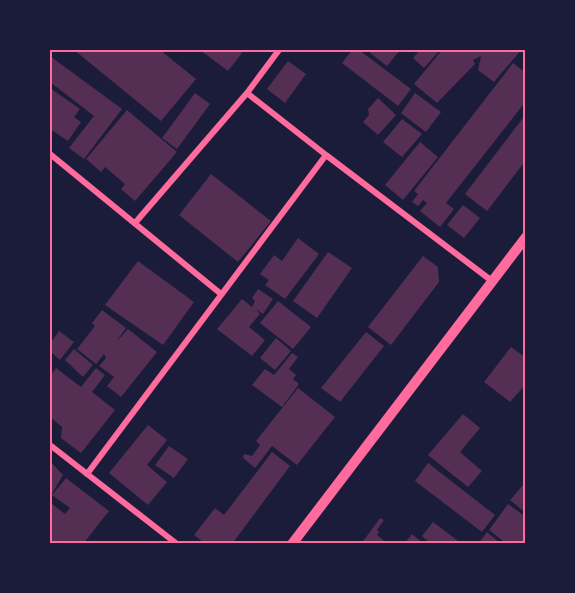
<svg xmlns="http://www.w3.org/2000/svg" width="575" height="593" font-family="'Roboto Serif',serif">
	<rect width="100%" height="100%" fill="#1b1b3a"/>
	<path fill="#542f53" d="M74,50H160L196,79L161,121Z
		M200,50H238L242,53L228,71Z
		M352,50H359L411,89L398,106L342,63Z
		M372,50H400L387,66L370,53Z
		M420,50L439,51L424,68L413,58Z
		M442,50H521L494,82L478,70L481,56L473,60L475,64L437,103L414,84Z
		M50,56L122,109L84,159L69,148L94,116L50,82Z
		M288,61L306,74L285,103L267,89Z
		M513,63L526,73V101L446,203L454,209L440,227L420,211L427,203L423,200L418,206L412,202L418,194L414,191Z
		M50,88L80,109L74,117L81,122L68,141L50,129V104L52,101L50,99Z
		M195,93L210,104L177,149L162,138Z
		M415,93L441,112L426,132L401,113Z
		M378,98L396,115L378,135L363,122L369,115L368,109Z
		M127,110L177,152L135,201L121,189L125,184L105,167L101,172L86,159Z
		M526,114V160L487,211L465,194Z
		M402,119L422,134L402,157L383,142Z
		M420,142L438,157L403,200L385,185Z
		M211,174L271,221L238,262L179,215Z
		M463,205L480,218L464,238L447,225Z
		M298,238L319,254L285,299L265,285L269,280L260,274L274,255L282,261Z
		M328,252L352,268L317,318L293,301Z
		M423,256L438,267L439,282L391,345L368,327Z
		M138,261L194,302L163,345L105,305Z
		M258,289L273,299L263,314L256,309L260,314L249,327L265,340L252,356L217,329L242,299L252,307L255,301L252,298Z
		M278,301L311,327L293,349L260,323Z
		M102,310L126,328L116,342L128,329L157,352L121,397L107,386L114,377L99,366L106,358L104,354L96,364L77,349L95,326L92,323Z
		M59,331L74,342L60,360L50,351V344Z
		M366,332L384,346L340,402L321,388Z
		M276,338L291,351L275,370L260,358Z
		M511,347L526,358V384L510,402L484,382Z
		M74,349L93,365L83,377L65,360Z
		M292,353L298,357L289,369L296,375L293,379L299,384L282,407L252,385L265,369L274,375Z
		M56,368L81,387L96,368L105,375L92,392L115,410L81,453L61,438L62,427L50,417V377Z
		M298,388L335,417L297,465L272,446L255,468L243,458L244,454L252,456L260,445L256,441Z
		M463,414L480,428L460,452L482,471L468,487L428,455Z
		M148,425L167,440L147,465L167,482L148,505L109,473Z
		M169,446L188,459L174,478L155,465Z
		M272,452L290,466L232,544H206L194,535L215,508L224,515Z
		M50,461L63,475L50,497Z
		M428,463L495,515L482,532L415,481Z
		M66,478L109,511L83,544H50V507L52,504L65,514L70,508L52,495Z
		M523,485L526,488V513L510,500Z
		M508,504L526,517V544H507L489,530Z
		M380,518L384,520L377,530L379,532L377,535L388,544H361Z
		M433,522L462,544H431L422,536Z
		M487,532L501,544H478Z
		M412,534L424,544H404Z"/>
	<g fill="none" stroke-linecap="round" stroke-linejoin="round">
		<path stroke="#ff6b9d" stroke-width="6" d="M279,50L247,93L326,155
			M50,154L221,294
			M135,223L247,93
			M50,445L177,544
			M87,474L326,155L492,281"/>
		<path stroke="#ff6b9d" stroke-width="10" d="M292,544L526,237"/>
	</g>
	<rect width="575" height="593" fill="none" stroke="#1b1b3a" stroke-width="102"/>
	<rect x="51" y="51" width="473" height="491" fill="none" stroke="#ff6b9d" stroke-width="2"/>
</svg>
